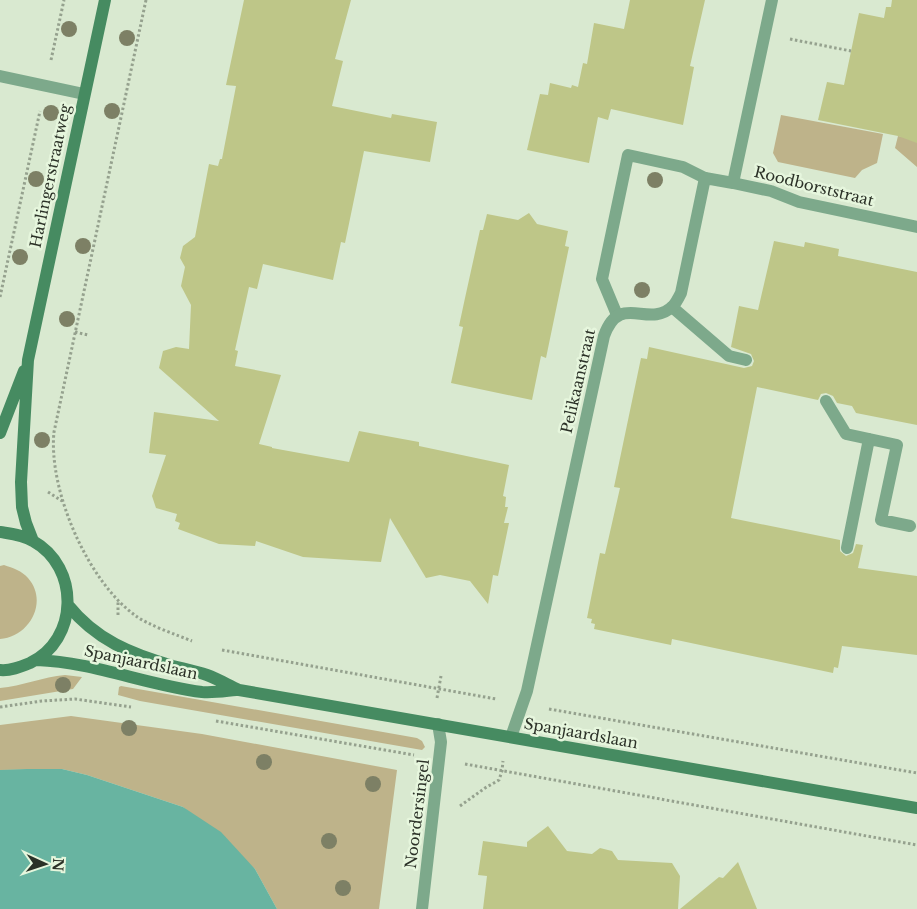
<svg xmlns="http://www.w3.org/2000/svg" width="917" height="909" font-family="'Libre Baskerville',serif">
	<rect width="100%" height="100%" fill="#d9e9d0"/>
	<path fill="#beb38a" d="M781,115L883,134L877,163L862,170L855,178L778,162L773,153Z
		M898,136L917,139V167L895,148Z
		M4,565C13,568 22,571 28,578C49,602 29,637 0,639V566Z
		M65,675L82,677L73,689L0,701V688C22,686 43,677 65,675Z
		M121,686L417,738L422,741L425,747L422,750L140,701L118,695L119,687Z
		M71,716L202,734L397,770L379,909H277L255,869L183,807L87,775L62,769L0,770V725Z"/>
	<path fill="#68b4a1" d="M27,769H62L87,775L183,807L221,832L255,869L277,909H0V770Z"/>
	<path fill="#bec688" d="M244,0H351L335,59L343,61L332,106L391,118L392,114L437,122L430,162L364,151L345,243L341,242L333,280L263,264L257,289L249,287L235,350L238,351L235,366L281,375L259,444L272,447V448L349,462L359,431L419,442V446L509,465L503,496L506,497L505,507H508L504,523H509L498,576L493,575L488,604L470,581L440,575L426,578L390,518L381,562L303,557L256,541L255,546L219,544L178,529L180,523L175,521L177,514L156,508L152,496L166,455L149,453L154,412L219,421L159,368L163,351L176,347L189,349L191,305L181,286L185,267L180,258L183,246L195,237L209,164L218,166L220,159H222L236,86L226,85Z
		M630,0H705L690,66L694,67L683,125L611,109L608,120L598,117L589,163L527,150L540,94L548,95L550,83L571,88L572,85L578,87L583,63L587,64L594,23L624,29Z
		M892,0H917V143L898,136L818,120L827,82L844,85L859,13L884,18L886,7H891Z
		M529,213L537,224L568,231L565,246L569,247L546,358L541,356L532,400L451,383L463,327L459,326L465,298L480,230H483L487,214L518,220Z
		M774,241L804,247L805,242L839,249L838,256L917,272V425L856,413L852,406L837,403L833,396L826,393L821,394L818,400L757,387L731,518L840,540V551L846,556L853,553L856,544L863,545L858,568L917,576V655L842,646L838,668L834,667L833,673L672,639L671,645L594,629L595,624L591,623L592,619L587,618L600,553L605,554L620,488L614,487L641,358L647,359L649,347L744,368L752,366L754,361L751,354L731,347L739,306L758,310Z
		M548,826L567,851L592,854L600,848L612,851L618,860L672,863L680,876L678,909H483L487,876L478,875L483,841L527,847V842Z
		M738,862L757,909H680L719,877L723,878Z"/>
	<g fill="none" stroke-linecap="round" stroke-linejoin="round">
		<path stroke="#95a18e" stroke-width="3" stroke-dasharray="2.5 2.5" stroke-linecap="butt" d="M146,0L54,432C48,490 88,582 136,616C148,625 177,635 192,641
			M790,39L851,51
			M51,60L64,0
			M0,297L40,111
			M75,332L88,335
			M48,492L62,501
			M118,615V601
			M222,650L496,699
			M437,698L441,676
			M0,707L42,701L75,699L131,707
			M549,709L917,773
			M216,721L414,755
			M465,764L917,845
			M460,806L485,788L499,780L502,771L503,761"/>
		<path stroke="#7da98b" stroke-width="12" d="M0,76L84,94
			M672,307L729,356L746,360
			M617,315L602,279L628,155L683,167L705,178
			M826,401L846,434L897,445L881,520L910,526
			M847,548L869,439"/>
		<path stroke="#7da98b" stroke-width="12" d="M733,183L771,191L799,202L917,227
			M511,737L527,691L604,336C620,291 648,330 673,306C676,303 679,297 681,293L705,178L733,183L772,0
			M422,909L441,742L438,724"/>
		<path stroke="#468b61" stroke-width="12" d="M0,433L24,371
			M0,532C12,534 23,535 33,541C80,567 79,640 30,663C20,667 10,671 0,670
			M33,541L26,523L22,507L21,482L28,360L105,0
			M68,605C96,640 131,654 173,666C185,669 196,671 207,675C218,679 228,685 239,690L917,808
			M37,660C93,662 146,685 202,692C213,693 225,691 236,690"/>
	</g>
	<g fill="#7d8065">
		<circle cx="69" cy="29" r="8"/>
		<circle cx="127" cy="38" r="8"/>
		<circle cx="112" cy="111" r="8"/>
		<circle cx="51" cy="113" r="8"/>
		<circle cx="36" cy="179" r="8"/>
		<circle cx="655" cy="180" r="8"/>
		<circle cx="83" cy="246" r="8"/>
		<circle cx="20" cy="257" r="8"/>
		<circle cx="642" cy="290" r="8"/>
		<circle cx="67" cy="319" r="8"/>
		<circle cx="42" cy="440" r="8"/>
		<circle cx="63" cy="685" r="8"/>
		<circle cx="129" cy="728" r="8"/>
		<circle cx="264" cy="762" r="8"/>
		<circle cx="373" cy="784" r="8"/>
		<circle cx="329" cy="841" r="8"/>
		<circle cx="343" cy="888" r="8"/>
	</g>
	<g text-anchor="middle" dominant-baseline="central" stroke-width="5" stroke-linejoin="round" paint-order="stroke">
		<g font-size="15" fill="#2b3127" stroke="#e6f6dd">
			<text transform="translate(50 176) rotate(-78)">Harlingerstraatweg</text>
			<text transform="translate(814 186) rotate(14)">Roodborststraat</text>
			<text transform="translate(578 381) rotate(-77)">Pelikaanstraat</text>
			<text transform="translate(141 662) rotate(12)">Spanjaardslaan</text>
			<text transform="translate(581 733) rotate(10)">Spanjaardslaan</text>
			<text transform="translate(417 814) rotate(-83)">Noordersingel</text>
		</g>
	</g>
	<g transform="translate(45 864) rotate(93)" stroke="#e6f6dd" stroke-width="4" paint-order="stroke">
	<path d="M0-4L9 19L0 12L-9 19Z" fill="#2b3127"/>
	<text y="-8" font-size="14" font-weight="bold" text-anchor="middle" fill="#2b3127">N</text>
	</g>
</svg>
